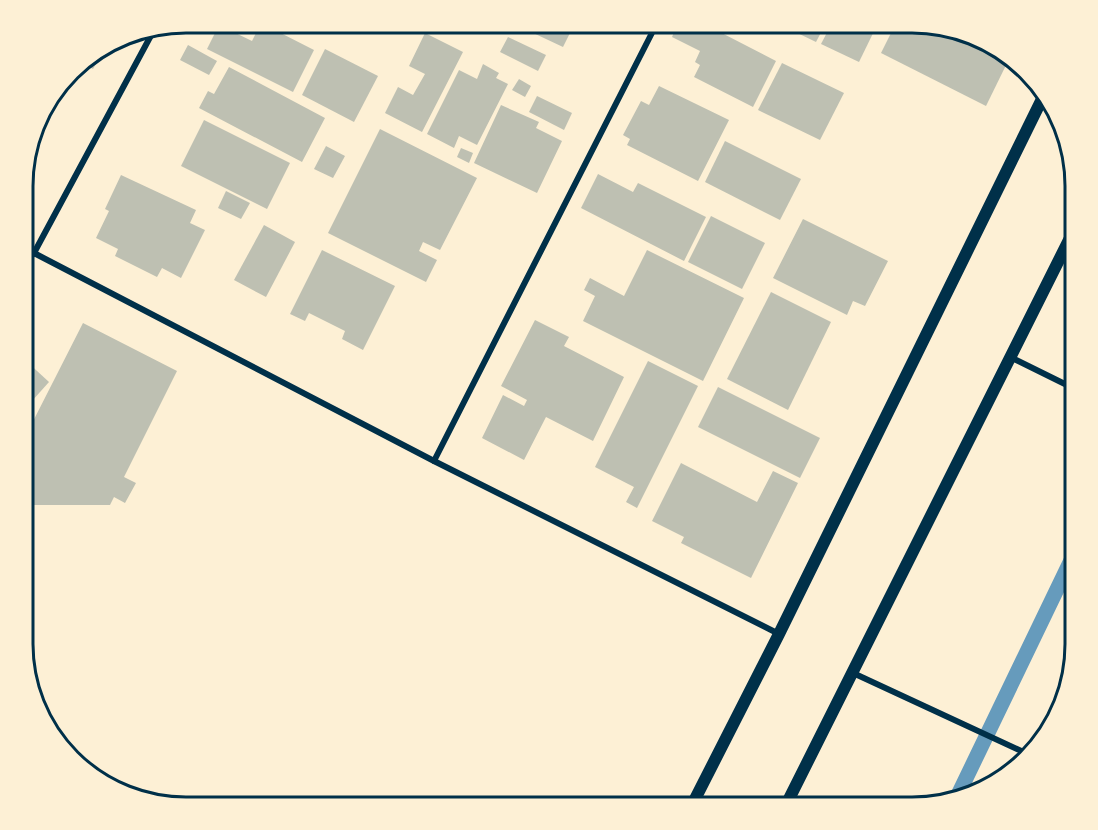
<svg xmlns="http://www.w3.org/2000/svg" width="1098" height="830" font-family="'Work Sans',sans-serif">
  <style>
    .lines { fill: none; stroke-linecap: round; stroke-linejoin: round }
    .stream { stroke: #669bbc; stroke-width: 15 }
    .building { fill: #bec0b2 }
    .minor { stroke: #003049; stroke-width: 6 }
    .secondary { stroke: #003049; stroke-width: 12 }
    .rim { fill: none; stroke: #003049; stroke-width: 3 }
  </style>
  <rect width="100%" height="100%" fill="#fdf0d5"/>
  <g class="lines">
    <polyline class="stream" points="957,797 1075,552"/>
  </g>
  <g class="building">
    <polygon points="261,23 314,50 293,92 207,49 219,25 252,41"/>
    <polygon points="512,23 575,23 563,47"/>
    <polygon points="678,23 714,23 712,28 776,61 753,107 694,77 700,65 695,62 700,51 672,37"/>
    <polygon points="783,23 826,23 816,42 781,25"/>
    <polygon points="832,23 878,23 859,62 821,44"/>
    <polygon points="896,23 923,23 974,35 1010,57 986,106 881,53"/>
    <polygon points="425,33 463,52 422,132 385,113 398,87 413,95 425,74 409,66"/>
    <polygon points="508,37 546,55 538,71 500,52"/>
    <polygon points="188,45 217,61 209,75 180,60"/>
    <polygon points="105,48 93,69 80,62 94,54"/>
    <polygon points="325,49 378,76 354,122 302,95"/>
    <polygon points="782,63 844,93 820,140 758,110"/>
    <polygon points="483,64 499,73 496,78 508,84 477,145 459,136 454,148 427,134 459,70 477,79"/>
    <polygon points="229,67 325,118 302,162 199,108 208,91 214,94"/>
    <polygon points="519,79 531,86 525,97 512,90"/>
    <polygon points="659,86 729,120 698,181 627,145 630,139 623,135 641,101 649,105"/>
    <polygon points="537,96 572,113 564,130 529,112"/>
    <polygon points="501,105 539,122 536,128 562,141 537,193 474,163"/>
    <polygon points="204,120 290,163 267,209 181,166"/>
    <polygon points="380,129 477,178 440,250 423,242 419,251 437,260 426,282 328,233"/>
    <polygon points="725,141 801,179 780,220 705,182"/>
    <polygon points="326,146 345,156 333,178 314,169"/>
    <polygon points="461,148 473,153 469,163 457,157"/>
    <polygon points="598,174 633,192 638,183 706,217 684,261 581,208"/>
    <polygon points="121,175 196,210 190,223 205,230 181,278 162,268 157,277 115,256 118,249 96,238 109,211 105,209"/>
    <polygon points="226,191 250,203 241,219 218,208"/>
    <polygon points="711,216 765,243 742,289 688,262"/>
    <polygon points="803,219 888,261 865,306 853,301 847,315 773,278"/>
    <polygon points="264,225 295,242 266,297 234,280"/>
    <polygon points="322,250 395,286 363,350 342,339 345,331 309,313 305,321 290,314"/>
    <polygon points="647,250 744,298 703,381 583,321 595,296 584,290 590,278 624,296"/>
    <polygon points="771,292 831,322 788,410 727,379"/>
    <polygon points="535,320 569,337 564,346 624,377 593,441 546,417 524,460 482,438 503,395 524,406 527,400 501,386"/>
    <polygon points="83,323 177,371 124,477 136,483 125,503 114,497 110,505 23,505 23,441"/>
    <polygon points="24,359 49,382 23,411"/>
    <polygon points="648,361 698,386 637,508 626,502 634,487 595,467"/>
    <polygon points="718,387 820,438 800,478 698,427"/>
    <polygon points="681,463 757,502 773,471 798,483 751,578 681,543 684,537 652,521"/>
  </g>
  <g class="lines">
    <g class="minor">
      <polyline points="24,244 34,253 434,461 779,634"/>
      <polyline points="24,264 34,253 155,28"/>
      <polyline points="1010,357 1075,389"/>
      <polyline points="434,461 657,23"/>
      <polyline points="853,673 1030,755"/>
    </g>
    <g class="secondary">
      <polyline points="691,807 779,634 1044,95"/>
      <polyline points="785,807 1075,228"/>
    </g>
  </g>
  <path d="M0 0H1098V830H0ZM186 33H912A153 153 0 0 1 1065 186V644A153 153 0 0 1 912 797H186A153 153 0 0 1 33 644V186A153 153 0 0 1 186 33Z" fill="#fdf0d5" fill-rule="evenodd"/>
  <path class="rim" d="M186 33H912A153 153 0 0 1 1065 186V644A153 153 0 0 1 912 797H186A153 153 0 0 1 33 644V186A153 153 0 0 1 186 33Z"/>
</svg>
